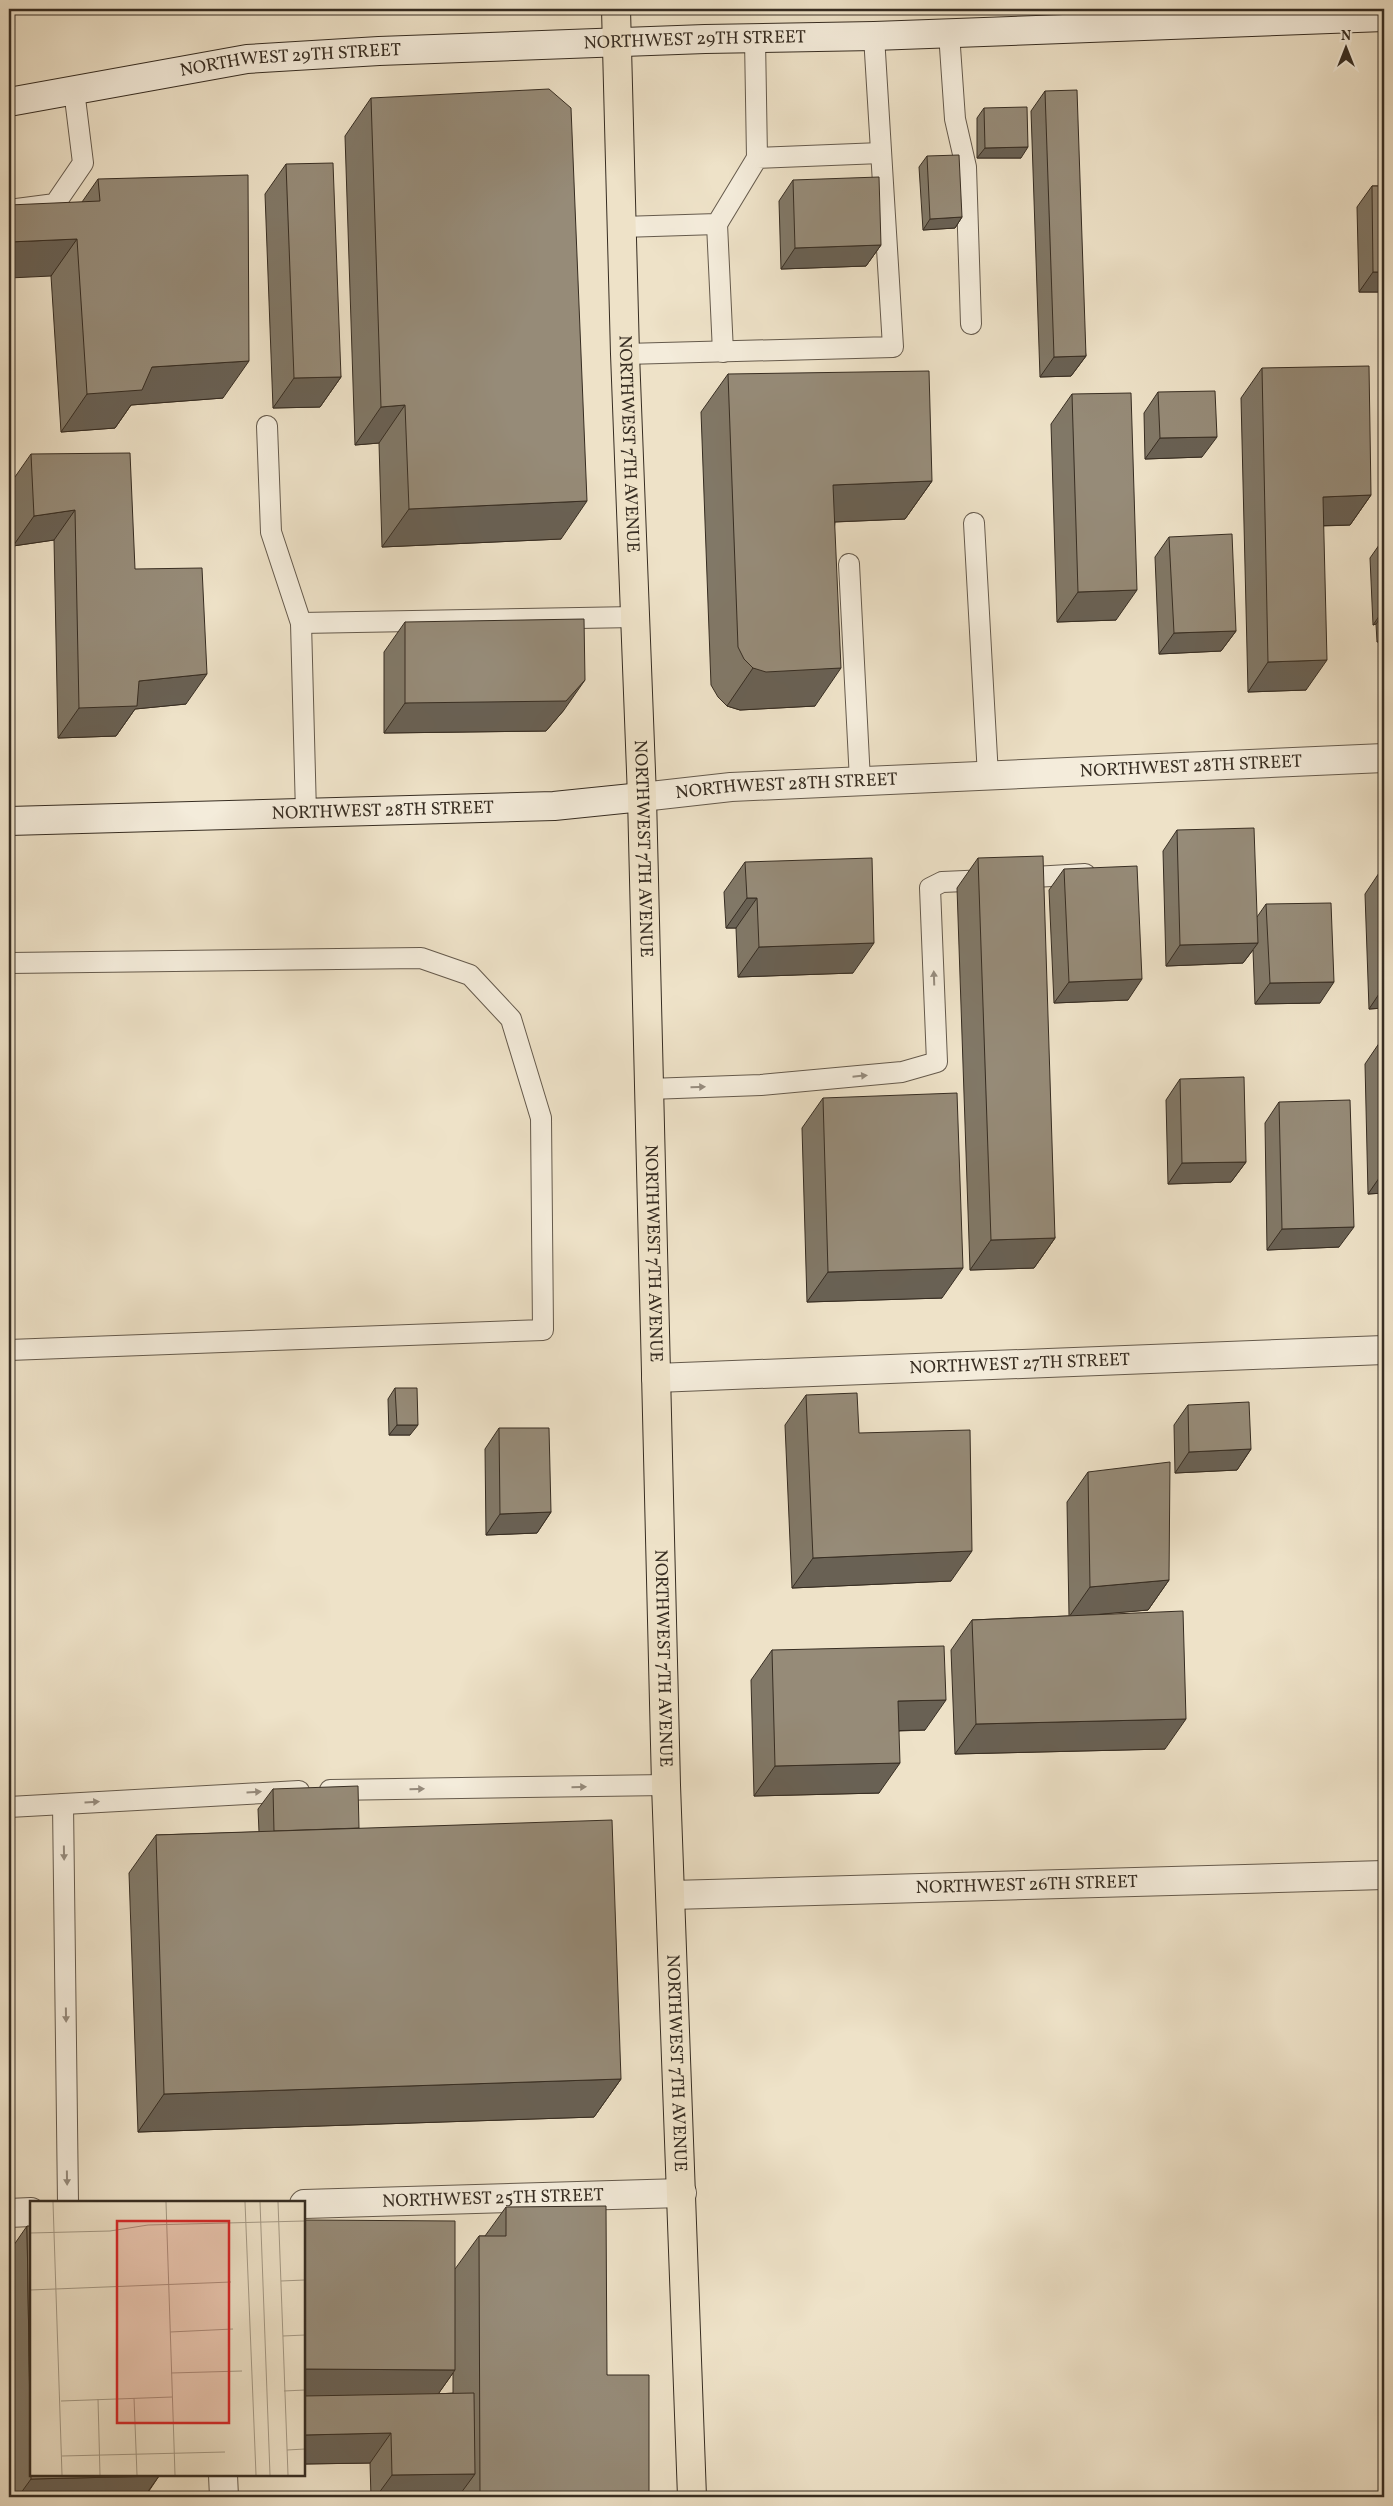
<svg xmlns="http://www.w3.org/2000/svg" width="1393" height="2506" font-family="Vollkorn,serif">
  <style>
    .lines { fill: none; stroke-linecap: round; stroke-linejoin: round }
    .lane-casing { stroke: #655a4c; stroke-width: 22 }
    .street-casing { stroke: #655a4c; stroke-width: 30 }
    .secondary-casing { stroke: #372d22; stroke-width: 30 }
    .primary-casing { stroke: #372d22; stroke-width: 30 }
    .lane { stroke: #f4ecdb; stroke-width: 20 }
    .street { stroke: #f4ecdb; stroke-width: 28 }
    .secondary { stroke: #f4ecdb; stroke-width: 28 }
    .primary { stroke: #eee2c8; stroke-width: 28 }
    .wall { fill: #817867; stroke: #372d22; fill-rule: evenodd }
    .shaded-wall { fill: #696154; stroke: #372d22 }
    .building { fill: #968b78; stroke: #372d22 }
    .oneway { fill: #968c7e }
    .labels { text-anchor: middle; dominant-baseline: central; stroke-width: 5; stroke-linejoin: round; paint-order: stroke }
    .street-label { font-size: 18px; fill: #372d22; stroke: #f4ecdb }
    .inset-road { fill: none; stroke: #a59a86; stroke-width: 1 }
    .view { fill: #d62828; fill-opacity: 0.15; stroke: #d62828; stroke-width: 2.5 }
    .inset-edge { fill: none; stroke: #372d22; stroke-width: 2.5 }
  </style>
  <rect width="100%" height="100%" fill="#eee2c8"/>
  <filter id="stains"><feTurbulence type="fractalNoise" baseFrequency=".004" numOctaves="4"/><feColorMatrix values="0 0 0 0 .2 0 0 0 0 .09 0 0 0 0 .02 0 0 0 .5 -.17"/></filter>
  <radialGradient id="worn" r=".72"><stop offset=".6" stop-color="#630" stop-opacity="0"/><stop offset="1" stop-color="#630" stop-opacity=".3"/></radialGradient>
  <g class="lines">
    <g class="lane-casing">
      <g id="lane">
        <polyline points="949,33 955,119 966,167 971,324"/>
        <polyline points="755,39 757,158"/>
        <polyline points="9,210 55,204 83,163 74,90"/>
        <polyline points="717,224 723,352"/>
        <polyline points="622,227 717,224 757,158 881,153"/>
        <polyline points="625,354 893,347 874,36"/>
        <polyline points="267,426 271,532 301,623 306,813"/>
        <polyline points="974,523 988,776"/>
        <polyline points="849,564 860,781"/>
        <polyline points="301,623 635,617"/>
        <polyline points="1017,878 1085,874"/>
        <polyline points="9,963 421,958 470,975 511,1019 541,1118 543,1330 9,1350"/>
        <polyline points="649,1089 761,1085 902,1072 937,1062 930,888 942,882 988,880"/>
        <polyline points="330,1790 666,1785"/>
        <polyline points="63,1804 68,2202"/>
        <polyline points="9,1807 299,1791"/>
      </g>
    </g>
    <g class="street-casing">
      <g id="street">
        <path id="s1" d="M642,797l89,-10 653,-29"/>
        <path id="s2" d="M656,1378l728,-28"/>
        <path id="s3" d="M671,1895l713,-20"/>
        <path id="s4" d="M304,2204l378,-11"/>
        <polyline points="9,2213 31,2212"/>
        <polyline points="223,2475 224,2497"/>
      </g>
    </g>
    <g class="secondary-casing">
      <g id="secondary">
        <path id="s5" d="M9,102l238,-43 132,-8 326,-12 169,-3 510,-19"/>
        <path id="s6" d="M9,821l545,-15 88,-9"/>
      </g>
    </g>
    <g class="primary-casing">
      <g id="primary">
        <path id="s7" d="M616,9l9,345 17,443 24,988 26,712"/>
      </g>
    </g>
    <use href="#lane" class="lane"/>
    <use href="#street" class="street"/>
    <use href="#secondary" class="secondary"/>
    <use href="#primary" class="primary"/>
  </g>
  <g class="wall">
    <polygon points="1045,91 1086,356 1071,376 1040,377 1031,111"/>
    <polygon points="371,98 561,539 382,547 379,443 355,445 345,136"/>
    <polygon points="984,108 1021,158 977,158 977,118"/>
    <polygon points="927,156 962,217 955,228 923,230 919,167"/>
    <polygon points="286,164 341,377 320,407 273,408 265,194"/>
    <polygon points="98,179 223,398 131,405 115,428 61,432 51,276 82,202"/>
    <polygon points="793,180 881,245 866,266 781,269 779,201"/>
    <polygon points="1372,186 1384,186 1384,292 1359,292 1357,207"/>
    <polygon points="1262,368 1371,495 1350,525 1323,526 1306,690 1248,692 1241,398"/>
    <polygon points="728,374 932,481 905,519 835,522 815,706 740,710 727,706 718,697 711,685 701,412"/>
    <polygon points="1158,392 1202,457 1145,459 1144,413"/>
    <polygon points="1072,394 1116,620 1057,622 1051,424"/>
    <polygon points="31,454 135,569 186,704 135,709 116,736 58,738 54,540 13,546 10,484"/>
    <polygon points="1169,537 1236,631 1221,651 1159,654 1155,557"/>
    <polygon points="1384,538 1384,641 1377,642 1376,624 1373,625 1370,558"/>
    <polygon points="405,622 564,710 546,731 384,733 384,652"/>
    <polygon points="1177,830 1257,917 1266,904 1320,1003 1255,1004 1253,950 1243,963 1166,966 1163,851"/>
    <polygon points="978,858 1055,1238 1034,1268 970,1270 957,888"/>
    <polygon points="745,862 853,973 738,977 736,928 726,928 724,892"/>
    <polygon points="1064,869 1128,1000 1054,1003 1049,890"/>
    <polygon points="1379,873 1384,1008 1369,1009 1365,894"/>
    <polygon points="1384,1036 1384,1193 1368,1194 1365,1064"/>
    <polygon points="1180,1079 1246,1162 1231,1182 1168,1184 1166,1100"/>
    <polygon points="823,1098 942,1298 807,1302 802,1128"/>
    <polygon points="1279,1102 1339,1247 1267,1250 1265,1123"/>
    <polygon points="395,1388 410,1435 389,1435 388,1399"/>
    <polygon points="806,1395 859,1433 951,1581 792,1588 785,1425"/>
    <polygon points="1188,1405 1251,1449 1237,1470 1175,1473 1174,1425"/>
    <polygon points="499,1428 551,1512 537,1533 486,1535 485,1449"/>
    <polygon points="1088,1472 1169,1580 1148,1610 1086,1615 1165,1749 955,1754 951,1650 972,1620 1069,1616 1067,1502"/>
    <polygon points="772,1650 925,1730 899,1731 879,1793 754,1796 751,1680"/>
    <polygon points="273,1789 359,1828 621,2079 594,2117 138,2132 129,1873 156,1835 259,1832 258,1809"/>
    <path d="M506,2207l101,168 42,122h-278l-1,-34 -66,1v-244l151,49 24,-33h6zM453,2373v20l-15,1z"/>
    <polygon points="27,2226 31,2475 159,2476 147,2494 167,2497 9,2497 9,2252"/>
  </g>
  <g class="shaded-wall">
    <polygon points="1028,147 1021,158 977,158 985,148"/>
    <polygon points="962,217 955,228 923,230 930,219"/>
    <polygon points="77,239 51,276 9,278 9,242"/>
    <polygon points="881,245 866,266 781,269 795,248"/>
    <polygon points="1373,272 1384,272 1384,292 1359,292"/>
    <polygon points="1086,356 1071,376 1040,377 1054,357"/>
    <polygon points="249,361 223,398 131,405 115,428 61,432 87,394 152,367"/>
    <polygon points="341,377 320,407 273,408 294,378"/>
    <polygon points="405,405 379,443 355,445 381,407"/>
    <polygon points="1217,437 1202,457 1145,459 1160,438"/>
    <polygon points="932,481 905,519 807,523 833,485"/>
    <polygon points="1371,495 1350,525 1302,526 1323,497"/>
    <polygon points="587,501 561,539 382,547 409,509"/>
    <polygon points="75,510 54,540 13,546 34,516"/>
    <polygon points="1137,590 1116,620 1057,622 1078,592"/>
    <polygon points="1384,609 1384,613 1376,624 1373,625"/>
    <polygon points="1236,631 1221,651 1159,654 1174,633"/>
    <polygon points="1384,631 1384,641 1377,642"/>
    <polygon points="1327,660 1306,690 1248,692 1268,662"/>
    <polygon points="753,668 841,668 815,706 740,710 727,706"/>
    <polygon points="207,674 186,704 135,709 116,736 58,738 79,708 139,681"/>
    <polygon points="585,680 564,710 546,731 384,733 405,703"/>
    <polygon points="747,898 757,898 736,928 726,928"/>
    <polygon points="874,943 853,973 738,977 759,947"/>
    <polygon points="1258,943 1243,963 1166,966 1180,945"/>
    <polygon points="1142,979 1128,1000 1054,1003 1069,982"/>
    <polygon points="1334,982 1320,1003 1255,1004 1270,983"/>
    <polygon points="1383,988 1384,988 1384,1008 1369,1009"/>
    <polygon points="1246,1162 1231,1182 1168,1184 1182,1163"/>
    <polygon points="1384,1171 1384,1193 1368,1194"/>
    <polygon points="1354,1227 1339,1247 1267,1250 1282,1229"/>
    <polygon points="1055,1238 1034,1268 970,1270 991,1240"/>
    <polygon points="963,1268 942,1298 807,1302 828,1272"/>
    <polygon points="397,1425 418,1425 410,1435 389,1435"/>
    <polygon points="1251,1449 1237,1470 1175,1473 1189,1452"/>
    <polygon points="551,1512 537,1533 486,1535 500,1514"/>
    <polygon points="972,1551 951,1581 792,1588 813,1558"/>
    <polygon points="1169,1580 1148,1610 1069,1617 1090,1587"/>
    <polygon points="946,1700 925,1730 877,1731 898,1701"/>
    <polygon points="1186,1719 1165,1749 955,1754 976,1724"/>
    <polygon points="900,1763 879,1793 754,1796 775,1766"/>
    <polygon points="621,2079 594,2117 138,2132 164,2094"/>
    <polygon points="304,2369 455,2370 434,2400 304,2399"/>
    <polygon points="391,2433 370,2463 304,2464 304,2435"/>
    <polygon points="475,2474 458,2497 376,2497 392,2475"/>
    <polygon points="159,2476 144,2497 122,2493 119,2497 18,2497 31,2479"/>
  </g>
  <g class="building">
    <polygon points="549,89 571,108 587,501 409,509 405,405 381,407 371,98"/>
    <polygon points="1077,90 1086,356 1054,357 1045,91"/>
    <polygon points="1027,107 1028,147 985,148 984,108"/>
    <polygon points="959,155 962,217 930,219 927,156"/>
    <polygon points="333,163 341,377 294,378 286,164"/>
    <polygon points="248,175 249,361 152,367 142,390 87,394 77,239 9,242 9,205 100,201 98,179"/>
    <polygon points="879,177 881,245 795,248 793,180"/>
    <polygon points="1372,186 1384,186 1384,272 1373,272"/>
    <polygon points="1369,366 1371,495 1323,497 1327,660 1268,662 1262,368"/>
    <polygon points="929,371 932,481 833,485 841,668 766,672 753,668 744,659 738,647 728,374"/>
    <polygon points="1215,391 1217,437 1160,438 1158,392"/>
    <polygon points="1131,393 1137,590 1078,592 1072,394"/>
    <polygon points="130,453 135,569 202,568 207,674 139,681 137,706 79,708 75,510 34,516 31,454"/>
    <polygon points="1232,534 1236,631 1174,633 1169,537"/>
    <polygon points="584,619 585,680 566,701 405,703 405,622"/>
    <polygon points="1254,828 1258,943 1180,945 1177,830"/>
    <polygon points="1043,856 1055,1238 991,1240 978,858"/>
    <polygon points="872,858 874,943 759,947 757,898 747,898 745,862"/>
    <polygon points="1137,866 1142,979 1069,982 1064,869"/>
    <polygon points="1379,873 1384,873 1384,988 1383,988"/>
    <polygon points="1331,903 1334,982 1270,983 1266,904"/>
    <polygon points="1244,1077 1246,1162 1182,1163 1180,1079"/>
    <polygon points="957,1093 963,1268 828,1272 823,1098"/>
    <polygon points="1350,1100 1354,1227 1282,1229 1279,1102"/>
    <polygon points="395,1388 417,1388 418,1425 397,1425"/>
    <polygon points="857,1393 859,1433 970,1430 972,1551 813,1558 806,1395"/>
    <polygon points="1249,1402 1251,1449 1189,1452 1188,1405"/>
    <polygon points="499,1428 549,1428 551,1512 500,1514"/>
    <polygon points="1170,1462 1169,1580 1090,1587 1088,1472"/>
    <polygon points="1183,1611 1186,1719 976,1724 972,1620"/>
    <polygon points="944,1646 946,1700 898,1701 900,1763 775,1766 772,1650"/>
    <polygon points="358,1786 359,1828 274,1831 273,1789"/>
    <polygon points="612,1820 621,2079 164,2094 156,1835"/>
    <polygon points="606,2206 607,2375 649,2375 649,2497 480,2497 479,2236 506,2236 506,2207"/>
    <polygon points="304,2220 455,2221 455,2370 304,2369"/>
    <polygon points="27,2226 31,2226 31,2475 159,2475 159,2476 31,2479"/>
    <polygon points="474,2393 475,2474 392,2475 391,2433 304,2435 304,2396"/>
    <polygon points="122,2493 167,2494 167,2497 122,2497"/>
  </g>
  <defs><path id="oneway-solid" d="M-6-.8H1V-3.2L6.5 0L1 3.2V.8H-6Z" transform="scale(1.25)"/></defs>
  <g class="oneway">
    <use href="#oneway-solid" transform="translate(934 978) rotate(-92)"/>
    <use href="#oneway-solid" transform="translate(860 1076) rotate(-6)"/>
    <use href="#oneway-solid" transform="translate(698 1087) rotate(-2)"/>
    <use href="#oneway-solid" transform="translate(579 1787) rotate(-1)"/>
    <use href="#oneway-solid" transform="translate(417 1789) rotate(-1)"/>
    <use href="#oneway-solid" transform="translate(254 1792) rotate(-4)"/>
    <use href="#oneway-solid" transform="translate(92 1802) rotate(-4)"/>
    <use href="#oneway-solid" transform="translate(64 1853) rotate(89)"/>
    <use href="#oneway-solid" transform="translate(66 2015) rotate(89)"/>
    <use href="#oneway-solid" transform="translate(67 2178) rotate(89)"/>
  </g>
  <g class="labels">
    <g class="street-label">
      <text stroke="none"><textPath href="#s5" startOffset="690">NORTHWEST 29TH STREET</textPath></text>
      <text stroke="none"><textPath href="#s5" startOffset="285">NORTHWEST 29TH STREET</textPath></text>
      <text stroke="none"><textPath href="#s7" startOffset="435">NORTHWEST 7TH AVENUE</textPath></text>
      <text stroke="none"><textPath href="#s1" startOffset="550">NORTHWEST 28TH STREET</textPath></text>
      <text stroke="none"><textPath href="#s1" startOffset="145">NORTHWEST 28TH STREET</textPath></text>
      <text stroke="none"><textPath href="#s6" startOffset="374">NORTHWEST 28TH STREET</textPath></text>
      <text stroke="none"><textPath href="#s7" startOffset="840">NORTHWEST 7TH AVENUE</textPath></text>
      <text stroke="none"><textPath href="#s7" startOffset="1245">NORTHWEST 7TH AVENUE</textPath></text>
      <text stroke="none"><textPath href="#s2" startOffset="364">NORTHWEST 27TH STREET</textPath></text>
      <text stroke="none"><textPath href="#s7" startOffset="1650">NORTHWEST 7TH AVENUE</textPath></text>
      <text stroke="none"><textPath href="#s3" startOffset="356">NORTHWEST 26TH STREET</textPath></text>
      <text stroke="none"><textPath href="#s7" startOffset="2055">NORTHWEST 7TH AVENUE</textPath></text>
      <text stroke="none"><textPath href="#s4" startOffset="189">NORTHWEST 25TH STREET</textPath></text>
    </g>
  </g>
  <g transform="translate(30 2201)">
    <rect width="275" height="275" fill="#eee2c8"/>
    <path class="inset-road" d="M23,1l9,273M136,1l9,273M215,1l11,273M230,1l10,273M248,1l10,273M0,32l80,-2 38,-6 157,-4M251,80l24,-1M0,89l201,-8M140,131l63,-3M253,135l22,-1M141,172l71,-2M254,190l21,-1M104,197l3,77M68,198l2,76M31,200l111,-4M257,249l18,-1M32,255l163,-4"/>
    <path class="view" d="M87,20h112v202h-112z"/>
    <rect width="275" height="275" class="inset-edge"/>
  </g>
  <rect width="1393" height="2506" fill="none" stroke="#eee2c8" stroke-width="30"/>
  <rect x="10" y="10" width="1373" height="2486" fill="none" stroke="#372d22" stroke-width="2.5"/>
  <rect x="15" y="15" width="1363" height="2476" fill="none" stroke="#372d22"/>
  <g transform="translate(1346 48)" stroke="#f4ecdb" stroke-width="4" paint-order="stroke">
  <path d="M0-4L9 19L0 12L-9 19Z" fill="#372d22"/>
  <text y="-8" font-size="14" font-weight="bold" text-anchor="middle" fill="#372d22">N</text>
  </g>
  <rect width="100%" height="100%" filter="url(#stains)"/>
  <rect width="100%" height="100%" fill="url(#worn)"/>
</svg>
